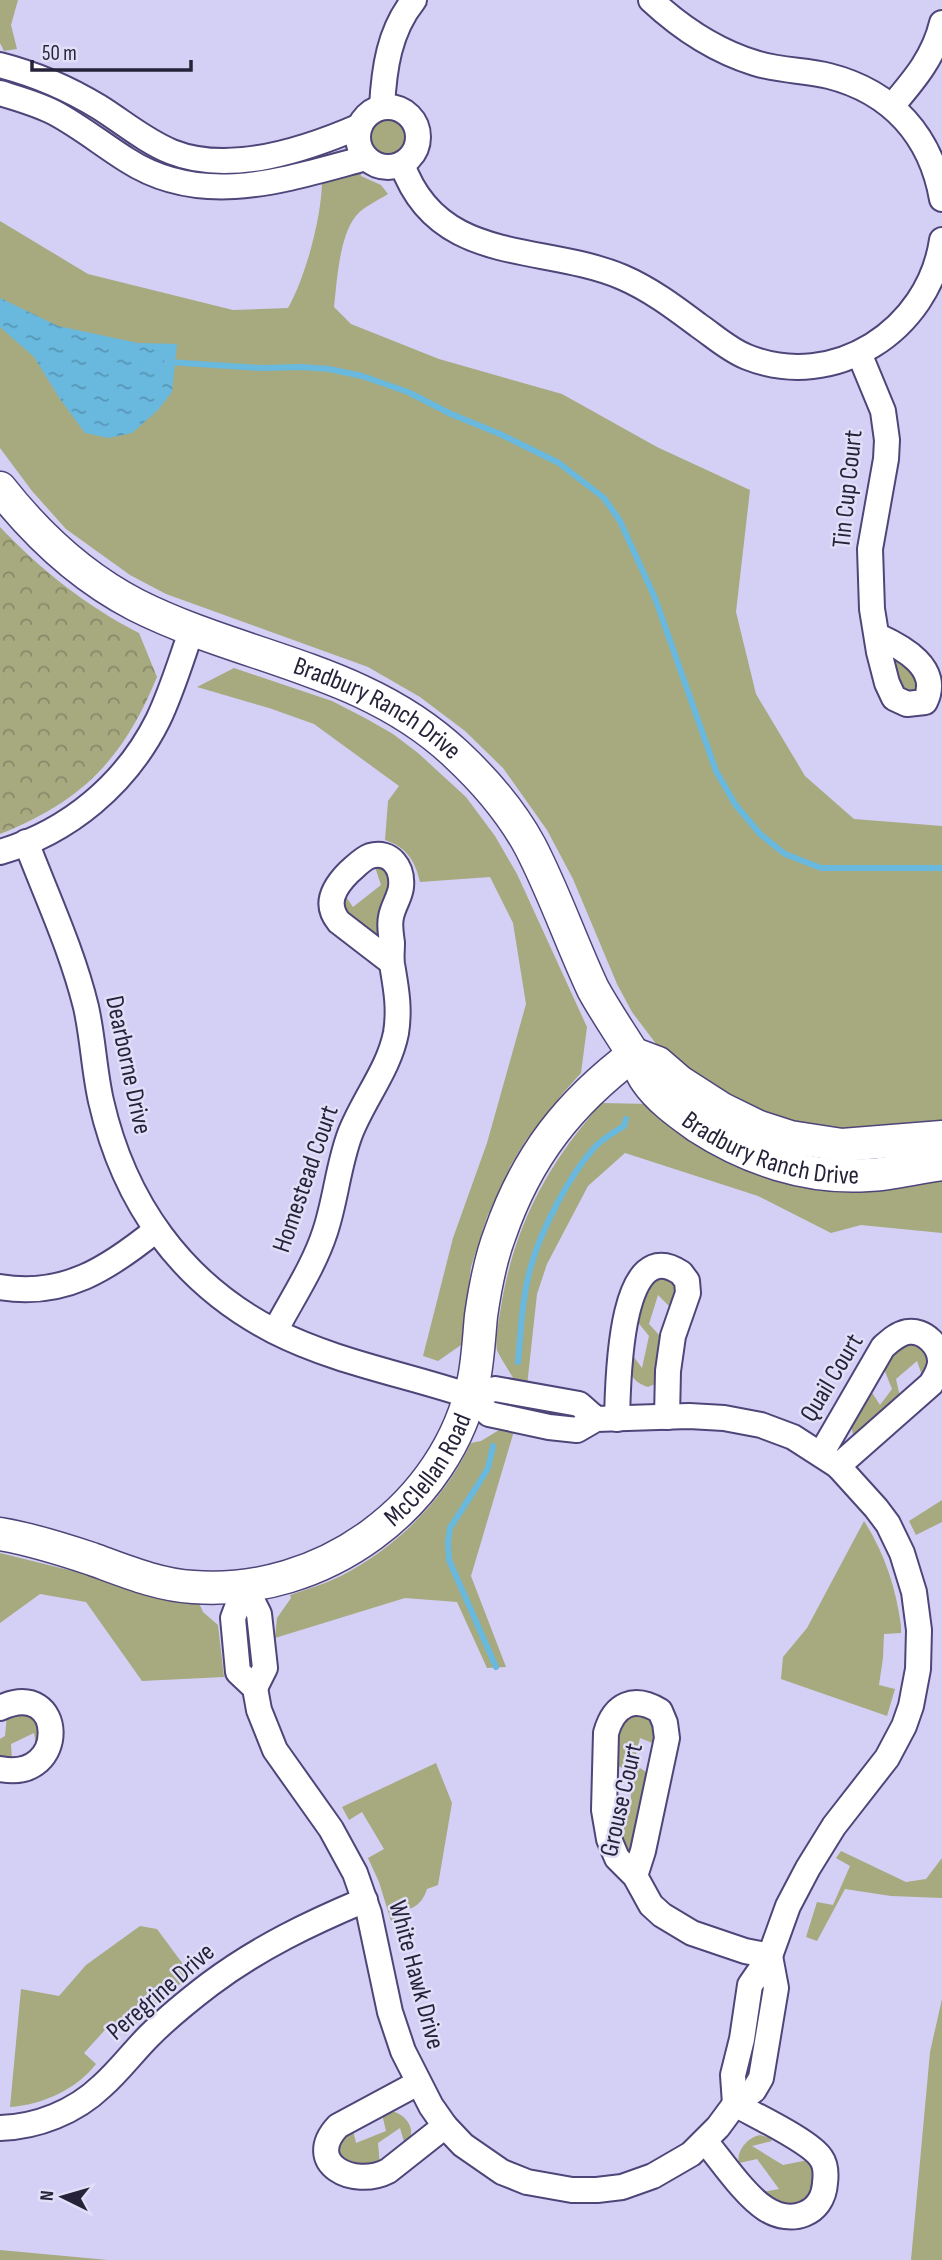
<svg xmlns="http://www.w3.org/2000/svg" width="942" height="2260" font-family="'Sofia Sans Condensed',sans-serif">
  <style>
    .grass { fill: #a7a97f }
    .park { fill: url(#park-crowns) }
    .water { fill: url(#water-ripples) }
    .lines { fill: none; stroke-linecap: round; stroke-linejoin: round }
    .stream { stroke: #69b8de; stroke-width: 6 }
    .minor-casing { stroke: #4e4579; stroke-width: 28 }
    .tertiary-casing { stroke: #4e4579; stroke-width: 35 }
    .minor { stroke: #fff; stroke-width: 24 }
    .tertiary { stroke: #fff; stroke-width: 32 }
    .labels { text-anchor: middle; dominant-baseline: central; stroke-width: 5; stroke-linejoin: round; paint-order: stroke }
    .street-label { font-size: 26px; fill: #262239; stroke: #e1dff8 }
  </style>
  <defs>
    <pattern id="park-crowns" width="20" height="18" patternUnits="userSpaceOnUse" patternTransform="scale(1.75)"><rect width="20" height="18" fill="#a7a97f"/><path d="M2 6a3 3 0 1 1 6 0M12 15a3 3 0 1 1 6 0" fill="none" stroke="#888969"/></pattern>
    <pattern id="water-ripples" width="26" height="14" patternUnits="userSpaceOnUse" patternTransform="scale(1.75)"><rect width="26" height="14" fill="#69b8de"/><path d="M2 4q2-2 4 0t4 0M15 11q2-2 4 0t4 0" fill="none" stroke="#5695b5"/></pattern>
  </defs>
  <rect width="100%" height="100%" fill="#d4d0f5"/>
  <g class="grass">
    <polygon points="0,0 18,0 11,25 17,49 4,51 0,43"/>
    <circle cx="387" cy="138" r="22"/>
    <path d="M360,172l1,4 20,9 7,9c-11,7 -28,14 -35,26 -14,22 -16,61 -19,87l17,17 88,35 123,35 95,53 93,43 -14,122 20,82 49,82 49,43 88,7v304l-70,6 -103,-15 -106,-68 -31,-41 -15,-28 -44,-105 -26,-49 -44,-62 -38,-37 -45,-34 -52,-30 -202,-73 -36,-19 -64,-46 -34,-38 -32,-43v-227l88,53 145,36 55,-2c18,-32 34,-92 34,-128z"/>
    <polygon points="890,655 928,675 914,694 900,688"/>
    <path d="M234,668l98,33 33,17 28,16 25,19 48,44 29,39 22,38 70,153 -6,46 -18,20 -37,47 -15,25 -24,52 -16,50 -10,78 -23,16 -15,-5 30,-118 34,-95 39,-139 -13,-81 -23,-46 -70,5c-5,-22 -14,-35 -35,-42l3,-39 11,-15 -85,-62 -45,-16 -72,-21z"/>
    <path d="M378,866l8,6 5,11 -12,56c-5,-5 -9,-10 -13,-13 -16,-12 -23,-10 -22,-32l9,13 28,-22 -6,-18z"/>
    <path d="M602,1103l48,1 22,19 270,54v56l-81,-8 -30,8 -73,-37 -133,-43 -37,33 -41,78 -10,30 -10,92 -11,-3c-4,-8 -17,-27 -19,-33 -2,-8 2,-33 4,-43 13,-81 47,-144 101,-204z"/>
    <path d="M667,1276l11,12 -8,19 -12,-12 -9,29 12,13 -6,47 -7,3c-20,-7 -17,-15 -17,-34l11,15 7,-32 -13,-16 15,-39z"/>
    <path d="M911,1343l9,2c9,13 8,19 3,33l-6,-17 -21,18 4,18 -43,39 -4,-1 -2,-10 20,-34 9,14 12,-16 -8,-20 9,-18z"/>
    <path d="M504,1427l10,4 -43,145 35,91 -19,1 -30,-66 -52,-4 -130,40 2,-20 14,-20 -1,-3c17,-6 35,-11 51,-19 56,-29 103,-76 130,-133l10,-2z"/>
    <polygon points="942,1500 942,1522 916,1535 909,1521"/>
    <path d="M864,1521c21,33 32,67 37,105v7l-17,1 -1,24 -4,27 16,4 -8,27 -106,-37 2,-22 24,-29z"/>
    <polygon points="0,1553 77,1572 152,1597 199,1603 203,1612 218,1625 224,1677 142,1681 86,1602 40,1594 0,1623"/>
    <polygon points="32,1714 41,1728 36,1745 34,1733 11,1744 12,1760 0,1758 0,1739 5,1736 7,1715"/>
    <polygon points="642,1714 655,1723 655,1744 640,1738 634,1764 649,1774 632,1851 629,1852 623,1848 615,1810 630,1813 632,1774 615,1764 618,1726 629,1715"/>
    <path d="M436,1763l16,40 -14,82 -11,4c-5,15 -12,19 -27,23l-3,9h-6l-12,-39 -11,-24 16,-9 -22,-37 -13,8 -7,-13z"/>
    <polygon points="841,1851 906,1882 926,1879 942,1858 942,1898 891,1896 845,1889 817,1941 806,1937 817,1902 833,1905 850,1866 836,1858"/>
    <path d="M140,1926l17,3 34,46 -40,33 -26,27 -12,-14 -29,32 12,11c-19,25 -54,41 -86,43l11,-118 38,7 27,-31z"/>
    <polygon points="942,1999 942,2260 911,2260 930,2052"/>
    <path d="M391,2111c16,3 28,21 14,34l-5,-17 -22,15 2,22 -6,3 -31,-6 -6,-12 1,-8 15,-12 3,13 30,-12 -4,-17z"/>
    <path d="M760,2135l10,3 2,3 -20,5 31,19 25,-5 8,11 -3,26c-21,11 -32,12 -50,-5l16,-3 -22,-30 -18,4c-3,-12 9,-26 21,-28z"/>
    <polygon points="0,2250 108,2260 0,2260"/>
  </g>
  <path class="park" d="M0,527c41,43 86,79 139,106l18,44c-34,82 -74,124 -157,157z"/>
  <polygon class="water" points="0,298 58,326 138,343 177,344 172,392 158,410 132,433 109,438 85,433 60,399 34,357 0,327"/>
  <g class="lines">
    <g class="stream">
      <polyline points="167,362 260,368 301,367 329,369 362,376 408,392 451,414 500,434 559,463 604,498 620,521 655,598 716,771 735,804 760,834 785,854 821,868 942,868"/>
      <path d="M518,1362c3,-32 4,-65 13,-96 10,-36 38,-90 63,-118 9,-10 19,-15 30,-22l2,-7"/>
      <polyline points="493,1446 488,1468 479,1483 450,1528 448,1543 449,1560 496,1667"/>
    </g>
    <g class="minor-casing">
      <g id="minor">
        <path d="M651,0c30,28 65,51 104,63 25,8 50,7 74,13 63,16 102,60 113,123"/>
        <path d="M0,65c35,9 68,23 99,42 24,15 46,34 73,45 58,23 133,-2 188,-26"/>
        <path d="M0,93c19,6 38,11 55,20 26,14 48,32 72,47 76,49 160,19 239,-2"/>
        <path d="M892,106c22,-26 42,-49 50,-83"/>
        <circle cx="388" cy="137" r="30"/>
        <path d="M382,107c2,-38 7,-76 32,-107"/>
        <path d="M402,164c36,102 139,79 220,113 28,12 52,30 76,48 16,11 31,25 49,32 87,35 182,-27 195,-117"/>
        <path d="M859,353l24,58 4,29 -1,19 -16,90 2,60 7,43 8,31 7,15 13,6 18,-2c17,-34 -23,-55 -47,-66"/>
        <path d="M26,842c21,55 46,108 60,165 7,31 8,63 15,94 23,101 80,182 173,230 61,31 130,43 196,65"/>
        <path d="M0,852c69,-20 126,-68 158,-132 14,-29 23,-60 34,-91"/>
        <path d="M0,1287c64,11 109,-19 156,-57"/>
        <path d="M275,1331c17,-32 39,-65 50,-99 11,-33 13,-66 25,-98 13,-34 39,-65 46,-101 4,-25 0,-45 -4,-69 -1,-7 0,-14 0,-21 -1,-9 -3,-17 -1,-26 2,-11 9,-20 10,-30 2,-19 -10,-37 -31,-31 -8,3 -15,11 -21,16 -15,15 -25,32 -10,50l52,40"/>
        <polyline points="596,1419 579,1404 495,1389 470,1396 489,1414 549,1427 577,1430 596,1419 689,1416 724,1418 761,1425 793,1437 838,1466 876,1508 888,1524 902,1553 914,1592 919,1630 918,1669 911,1706 904,1726 887,1758 834,1826 808,1868 788,1906 770,1956 750,1985 742,2039 733,2075 735,2104"/>
        <path d="M617,1419c1,-30 1,-189 64,-146l6,8 1,12 -15,43 -5,35 -1,46"/>
        <path d="M821,1454l62,-107c7,-6 14,-13 24,-15 17,-3 34,14 33,31 -1,9 -5,14 -9,21l-93,82"/>
        <polyline points="245,1586 233,1618 238,1672 255,1688 259,1710 275,1750 331,1829 355,1873 369,1913 390,2012 403,2051 431,2106 445,2126 463,2145 502,2172 527,2182 572,2190 597,2190 622,2187 653,2176 691,2154 718,2127 735,2104 754,2090 761,2078 776,1988 770,1956"/>
        <polyline points="245,1586 259,1614 265,1668 255,1688"/>
        <path d="M0,1708c66,-31 69,75 0,61"/>
        <path d="M635,1876l8,-25 24,-113 -2,-15 -5,-12c-26,-16 -46,-7 -54,22l-2,77 5,29 8,19 18,18 16,29 11,10 30,18 53,18 25,5"/>
        <path d="M418,2083l-80,43c-35,37 15,63 50,45l57,-45"/>
        <path d="M0,2128c37,-1 75,-16 102,-42 17,-15 31,-34 47,-50 19,-19 40,-36 61,-52 48,-36 100,-61 155,-84"/>
        <path d="M705,2141c16,19 40,55 61,68 25,16 57,6 59,-26 1,-8 1,-18 -4,-25 -11,-17 -67,-43 -86,-54"/>
      </g>
    </g>
    <g class="tertiary-casing">
      <g id="tertiary">
        <path id="s1" d="M0,488c37,47 82,89 136,117 107,54 229,63 320,149 29,27 55,57 74,92 24,46 41,96 63,143 12,22 26,42 39,63 6,9 8,20 14,28 13,19 33,33 51,46 51,33 110,53 171,49 25,-1 49,-8 74,-11"/>
        <polyline points="634,1054 658,1063 680,1082 722,1109 759,1127 790,1137 842,1145 942,1137"/>
        <path id="s2" d="M0,1534c31,5 62,15 92,25 33,12 66,26 101,28 129,10 255,-81 281,-208 4,-20 5,-42 7,-63 4,-28 9,-56 19,-82 27,-78 69,-131 134,-180"/>
      </g>
    </g>
    <use href="#minor" class="minor"/>
    <use href="#tertiary" class="tertiary"/>
  </g>
  <g class="labels">
    <g class="street-label">
      <text transform="translate(848 489) rotate(-84)">Tin Cup Court</text>
      <text stroke="none"><textPath href="#s1" startOffset="444">Bradbury Ranch Drive</textPath></text>
      <text transform="translate(128 1065) rotate(78)">Dearborne Drive</text>
      <text stroke="none"><textPath href="#s1" startOffset="1064">Bradbury Ranch Drive</textPath></text>
      <text transform="translate(306 1179) rotate(-71)">Homestead Court</text>
      <text transform="translate(832 1378) rotate(-59)">Quail Court</text>
      <text stroke="none"><textPath href="#s2" startOffset="478">McClellan Road</textPath></text>
      <text transform="translate(622 1800) rotate(-77)">Grouse Court</text>
      <text transform="translate(416 1975) rotate(75)">White Hawk Drive</text>
      <text transform="translate(161 1992) rotate(-41)">Peregrine Drive</text>
    </g>
  </g>
  <g transform="translate(63 2197) rotate(275)" stroke="#e1dff8" stroke-width="5" paint-order="stroke">
  <path d="M0-5L12 26L0 18L-12 26Z" fill="#262239"/>
  <text y="-10" font-size="19" font-weight="bold" text-anchor="middle" fill="#262239">N</text>
  </g>
  <path d="M32 60v10h159v-10" fill="none" stroke="#262239" stroke-width="3.5"/>
  <text x="42" y="60" font-size="21" fill="#262239" stroke="#e1dff8" stroke-width="5" paint-order="stroke">50 m</text>
</svg>
